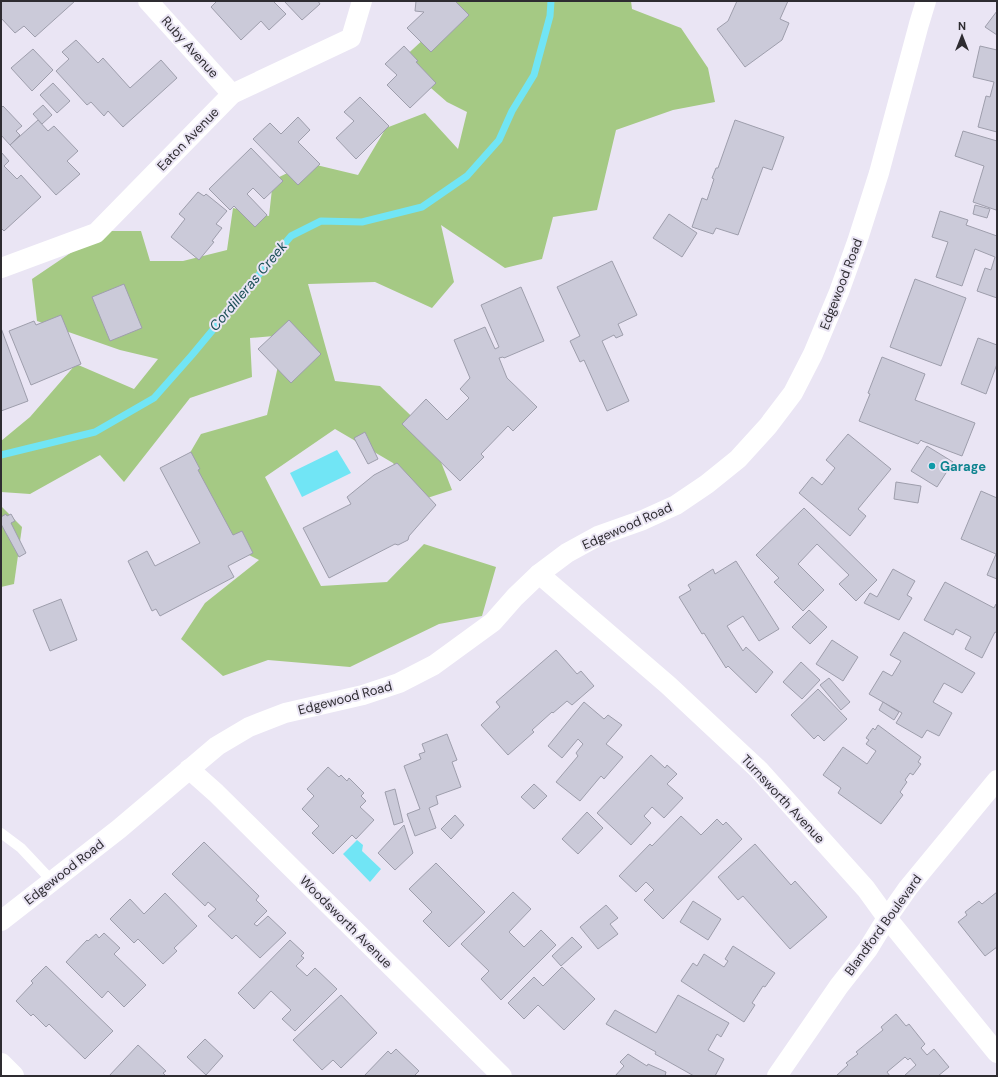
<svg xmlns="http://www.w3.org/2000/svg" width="998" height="1077" font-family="'DM Sans',sans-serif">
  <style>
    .green { fill: #a5c984 }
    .water { fill: #71e5f5 }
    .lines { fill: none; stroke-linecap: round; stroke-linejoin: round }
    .stream { stroke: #71e5f5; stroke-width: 7 }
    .building { fill: #cbcad9; stroke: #9e9eac }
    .lane { stroke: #fff; stroke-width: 10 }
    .street { stroke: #fff; stroke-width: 20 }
    .secondary { stroke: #fff; stroke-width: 22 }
    .culture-dot { fill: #0f9aa8; stroke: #eae5f4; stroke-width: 1.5 }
    .labels { text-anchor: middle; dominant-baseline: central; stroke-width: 4; stroke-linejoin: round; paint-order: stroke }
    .street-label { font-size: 13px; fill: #2e2c31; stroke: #eae5f4 }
    .culture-label { font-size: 13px; font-weight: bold; fill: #0d838f; stroke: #eae5f4; text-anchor: start }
    .water-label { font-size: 14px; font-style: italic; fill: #1c5057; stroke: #eae5f4 }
  </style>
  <rect width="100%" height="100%" fill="#eae5f4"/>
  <g class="green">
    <polygon points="437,1 631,1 632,9 681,28 708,68 715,102 673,110 616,130 597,210 553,217 542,259 505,268 441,225 454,282 432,308 375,282 308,284 335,381 380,386 430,434 452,490 421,500 393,463 335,429 265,477 321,586 387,582 424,544 496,567 482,616 439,624 350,667 268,660 223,676 181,639 205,603 259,560 197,529 174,480 201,434 267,415 285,335 250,338 252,377 190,398 124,482 100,455 30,494 1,492 1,441 30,417 76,364 134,389 158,359 120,350 37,321 32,279 103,231 141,231 150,261 183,261 227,250 233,208 269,216 273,180 308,163 358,175 386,128 425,113 458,149 467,112 447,102 400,61 438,26"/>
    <polygon points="1,506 22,527 14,584 1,587"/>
  </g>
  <g class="water">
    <polygon points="337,450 351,473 302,497 290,473"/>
    <polygon points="357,840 363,845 362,851 381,869 370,882 343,854"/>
  </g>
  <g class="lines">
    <polyline class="stream" points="1,455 95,432 154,398 192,355 291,236 321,221 362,222 422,207 467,176 499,140 512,111 534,75 550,16 551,1"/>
  </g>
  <g class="building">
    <polygon points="1,1 75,1 35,37 24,26 15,33 1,18"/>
    <polygon points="215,1 273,1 286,14 269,30 261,21 241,40 211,7 216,2"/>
    <polygon points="284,1 318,1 320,4 302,20"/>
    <polygon points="416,1 455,1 469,15 431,52 407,28 424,12 415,11"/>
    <polygon points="737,1 788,1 780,19 789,23 782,40 745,67 717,29 728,21"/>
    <polygon points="997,11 997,35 985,27"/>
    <polygon points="76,40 98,63 103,58 130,88 161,60 177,78 123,127 108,111 104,116 91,102 87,105 56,71 69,59 62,52"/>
    <polygon points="404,46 418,61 416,62 436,83 410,108 387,85 397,75 385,64"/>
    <polygon points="980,46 997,50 997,132 978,127 986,96 990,97 994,82 973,77"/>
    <polygon points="33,49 53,70 32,91 11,68"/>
    <polygon points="53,83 70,101 57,113 40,95"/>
    <polygon points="360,97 389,126 356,159 336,138 354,121 344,112"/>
    <polygon points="43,105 52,115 42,124 33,114"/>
    <polygon points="3,106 22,126 16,131 20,135 10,145 1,135 1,108"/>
    <polygon points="298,117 310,130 298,142 320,164 298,185 253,139 270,123 281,134"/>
    <polygon points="38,120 48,131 54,126 78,151 67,161 80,174 56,195 10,145"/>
    <polygon points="735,120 784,137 772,170 763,167 738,235 716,228 713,234 692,227 702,198 707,200 714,179 712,178 716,168 718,168"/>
    <polygon points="963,131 997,141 997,208 996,210 973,202 984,166 955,156"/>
    <polygon points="251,148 283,181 264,199 253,188 247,194 267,215 255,227 234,206 230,210 209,189"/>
    <polygon points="1,152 9,161 4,166 17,179 21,175 41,197 4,231 1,228"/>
    <polygon points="198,192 204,196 206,194 227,211 216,224 222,228 212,241 214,242 199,260 171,237 185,219 179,214"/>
    <polygon points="975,205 990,209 987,218 973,214"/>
    <polygon points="940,211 968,220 966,225 997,236 997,298 977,291 985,268 991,270 995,257 975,249 962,286 936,277 948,242 932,237"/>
    <polygon points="669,214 697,233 682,257 653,238"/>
    <polygon points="612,261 637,315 618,324 623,335 616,338 614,335 602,341 629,401 607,411 584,360 580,362 570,341 580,336 557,287"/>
    <polygon points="915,279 966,298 941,366 890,347"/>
    <polygon points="124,284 142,328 110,341 92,297"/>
    <polygon points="521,287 544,341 504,358 503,357 499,358 507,378 537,407 513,431 508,426 481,454 484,457 460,481 402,424 426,399 447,420 469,398 460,389 470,378 454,340 485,327 495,349 499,347 481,305"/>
    <polygon points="61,315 81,364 31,385 9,331 34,321 36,325"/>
    <polygon points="289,320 321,354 291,383 258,349"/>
    <polygon points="1,328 28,401 1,411"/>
    <polygon points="978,338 997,345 997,364 986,394 961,384"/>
    <polygon points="882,357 925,374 915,400 975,423 962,456 922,441 921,440 918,444 859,421 870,394 868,393"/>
    <polygon points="365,432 378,459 368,464 354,438"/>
    <polygon points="848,434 891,469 858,509 866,516 850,536 799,493 812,477 822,485 835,468 826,460"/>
    <polygon points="927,446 953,462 937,487 911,471"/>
    <polygon points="191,452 200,469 198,470 233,535 242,531 253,553 228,566 234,577 160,616 156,609 152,611 128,561 147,551 155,566 200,543 160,468"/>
    <polygon points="397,463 436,505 409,536 408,540 398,545 395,544 329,578 303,528 351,504 347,497 374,475"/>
    <polygon points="896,482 921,486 918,503 894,499"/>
    <polygon points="981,491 997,498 997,579 987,575 996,554 961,539"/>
    <polygon points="804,508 877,580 856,601 839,584 849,575 817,544 798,564 824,590 803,611 774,582 779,578 756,555"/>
    <polygon points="6,514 7,516 11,514 15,521 11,523 26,553 19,557 1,524 1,517"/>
    <polygon points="736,561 779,629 759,641 743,616 727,626 743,651 746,647 773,672 756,693 728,666 726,668 704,633 702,634 679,597 691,590 688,585 713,569 715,574"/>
    <polygon points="893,569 915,581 907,595 912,598 899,620 864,603 870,593 877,597"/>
    <polygon points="945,582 994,608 996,604 997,605 997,633 995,632 982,658 965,649 971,637 956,629 953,635 924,620"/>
    <polygon points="61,599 77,640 50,651 33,610"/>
    <polygon points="809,610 827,627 810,644 792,627"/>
    <polygon points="904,632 975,673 962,693 944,683 933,702 952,713 939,736 927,730 922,738 896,723 902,713 869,694 883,671 892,676 901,661 890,655"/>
    <polygon points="832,640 858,657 843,681 816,664"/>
    <polygon points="556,650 577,674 581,671 594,686 572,705 567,701 553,713 552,712 532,730 534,732 508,755 481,725 500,707 496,702"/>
    <polygon points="801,662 820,680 802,699 783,682"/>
    <polygon points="829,678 850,702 841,710 820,685"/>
    <polygon points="818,689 847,719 824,741 818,735 814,739 791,715"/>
    <polygon points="584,702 604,719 608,715 622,725 606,744 623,757 604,779 601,776 580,801 556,782 578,756 576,753 583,744 578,739 562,758 548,746"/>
    <polygon points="883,702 899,712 894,720 879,710"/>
    <polygon points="878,725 921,757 918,762 921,764 913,775 910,773 905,780 907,782 900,792 903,795 881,824 838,793 841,788 823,775 843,747 867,764 876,751 866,744 869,740 866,738 873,728 875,730"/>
    <polygon points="447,734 457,760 452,762 461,787 436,796 438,804 429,808 436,828 415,836 407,814 420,809 404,766 421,759 419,754 425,752 422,744"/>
    <polygon points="651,755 665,768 667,765 677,774 667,784 683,798 664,818 652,807 644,816 651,823 631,845 597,813"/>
    <polygon points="328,767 339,777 341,775 347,781 349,778 364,793 361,796 366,801 360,807 374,820 356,839 352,835 333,854 312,833 319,826 302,809 314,796 307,789"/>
    <polygon points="534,784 547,796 534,809 521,797"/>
    <polygon points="395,789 403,822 394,825 385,792"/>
    <polygon points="587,812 603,828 578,854 562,839"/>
    <polygon points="455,815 464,825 451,839 441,829"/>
    <polygon points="681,816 701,835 717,819 723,825 726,822 742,839 663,919 644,900 654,890 646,882 636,892 619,876 650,844 652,846"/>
    <polygon points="404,825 413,853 395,870 378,853"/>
    <polygon points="204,842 259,896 256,900 267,911 254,924 257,926 268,916 286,933 260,958 236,935 232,939 208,916 216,909 208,902 205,906 172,874"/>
    <polygon points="755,844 791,885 795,881 827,917 790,949 743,896 738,900 718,877"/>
    <polygon points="436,863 485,912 449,947 423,921 432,912 409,889"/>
    <polygon points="513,892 531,909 509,932 524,947 541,930 556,945 501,1000 481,979 489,971 461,944"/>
    <polygon points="997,892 997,947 985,956 958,922 967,915 965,912 979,901 982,904"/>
    <polygon points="165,893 197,926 174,948 177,951 163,964 138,939 134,943 110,919 130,899 144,914"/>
    <polygon points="693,901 721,919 708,940 680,922"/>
    <polygon points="606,905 618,918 610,924 618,934 598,949 580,927"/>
    <polygon points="104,933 120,948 114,954 146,985 124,1007 108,991 102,998 66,962 87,940 88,941 96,934 99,938"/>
    <polygon points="572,937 582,947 561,966 552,956"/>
    <polygon points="290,940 304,953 301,956 304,958 296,966 307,976 315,968 337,989 295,1031 282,1019 291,1010 271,991 254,1009 238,993"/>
    <polygon points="733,946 775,973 765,987 763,986 752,1003 755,1005 744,1022 681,981 693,963 697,966 704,954 724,967 728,961 725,959"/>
    <polygon points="46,966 113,1031 85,1059 49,1024 46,1027 33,1014 31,1016 16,1001 33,983 31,981"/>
    <polygon points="562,967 595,999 564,1030 538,1005 524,1019 508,1003 534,977 543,986"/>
    <polygon points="341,995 377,1033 341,1068 333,1060 322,1070 293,1040"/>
    <polygon points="678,995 729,1023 721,1037 717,1034 708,1050 724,1059 715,1076 694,1076 655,1054 656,1052 606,1024 615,1010 656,1033"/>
    <polygon points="896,1014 906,1026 909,1024 925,1044 921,1048 927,1055 934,1049 949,1067 938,1076 904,1076 916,1065 910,1058 908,1060 905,1057 887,1072 890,1076 836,1076 848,1065 846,1063 858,1054 856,1052 883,1030 881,1027"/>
    <polygon points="205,1039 223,1056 206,1075 187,1057"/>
    <polygon points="138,1045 166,1071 163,1073 166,1076 109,1076"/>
    <polygon points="396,1049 419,1071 414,1076 364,1076 388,1051 391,1054"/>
    <polygon points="628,1054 647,1066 648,1064 666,1072 665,1076 615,1076 624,1066 620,1062"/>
  </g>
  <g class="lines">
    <polyline class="lane" points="1,833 21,848 52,881"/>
    <g class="street">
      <polyline points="148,1 232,94"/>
      <polyline points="1,268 96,233 232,94 351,38 362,1"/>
      <polyline points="539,574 668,685 759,770 866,889 887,918 997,1053"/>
      <polyline points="189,769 216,793 502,1076"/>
      <polyline points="1,921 119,829 217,746 249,727 285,713 363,695 399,683 434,665 493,622 515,597 539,574 567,553 598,536 643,520 676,505 707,484 738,459 768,426 793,393 813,354 839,292 857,242 879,173 919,24 926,1"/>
      <polyline points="777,1076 839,986 868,949 887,918 908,888 997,780"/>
    </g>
    <polyline class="secondary" points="1,1064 13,1076"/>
  </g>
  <circle class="culture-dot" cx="932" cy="466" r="4"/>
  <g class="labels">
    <g class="street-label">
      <text transform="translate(190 47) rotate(48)">Ruby Avenue</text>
      <text transform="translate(188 139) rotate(-46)">Eaton Avenue</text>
      <text transform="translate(841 284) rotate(-69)">Edgewood Road</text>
      <text transform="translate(627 526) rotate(-24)">Edgewood Road</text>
      <text transform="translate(345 698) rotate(-15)">Edgewood Road</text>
      <text transform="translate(783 799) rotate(47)">Turnsworth Avenue</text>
      <text transform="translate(64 872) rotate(-38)">Edgewood Road</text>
      <text transform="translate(346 922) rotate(45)">Woodsworth Avenue</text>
      <text transform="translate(883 925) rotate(-54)">Blandford Boulevard</text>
    </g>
    <g class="culture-label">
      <text x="940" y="466">Garage</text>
    </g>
    <g class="water-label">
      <text transform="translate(248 286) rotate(-50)">Cordilleras Creek</text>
    </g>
  </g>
  <rect width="998" height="1077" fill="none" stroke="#2e2c31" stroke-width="4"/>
  <g transform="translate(962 36)" stroke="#eae5f4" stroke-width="3" paint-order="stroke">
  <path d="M0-3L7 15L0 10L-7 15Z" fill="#2e2c31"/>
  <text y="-6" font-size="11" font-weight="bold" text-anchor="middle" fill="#2e2c31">N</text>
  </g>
</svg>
